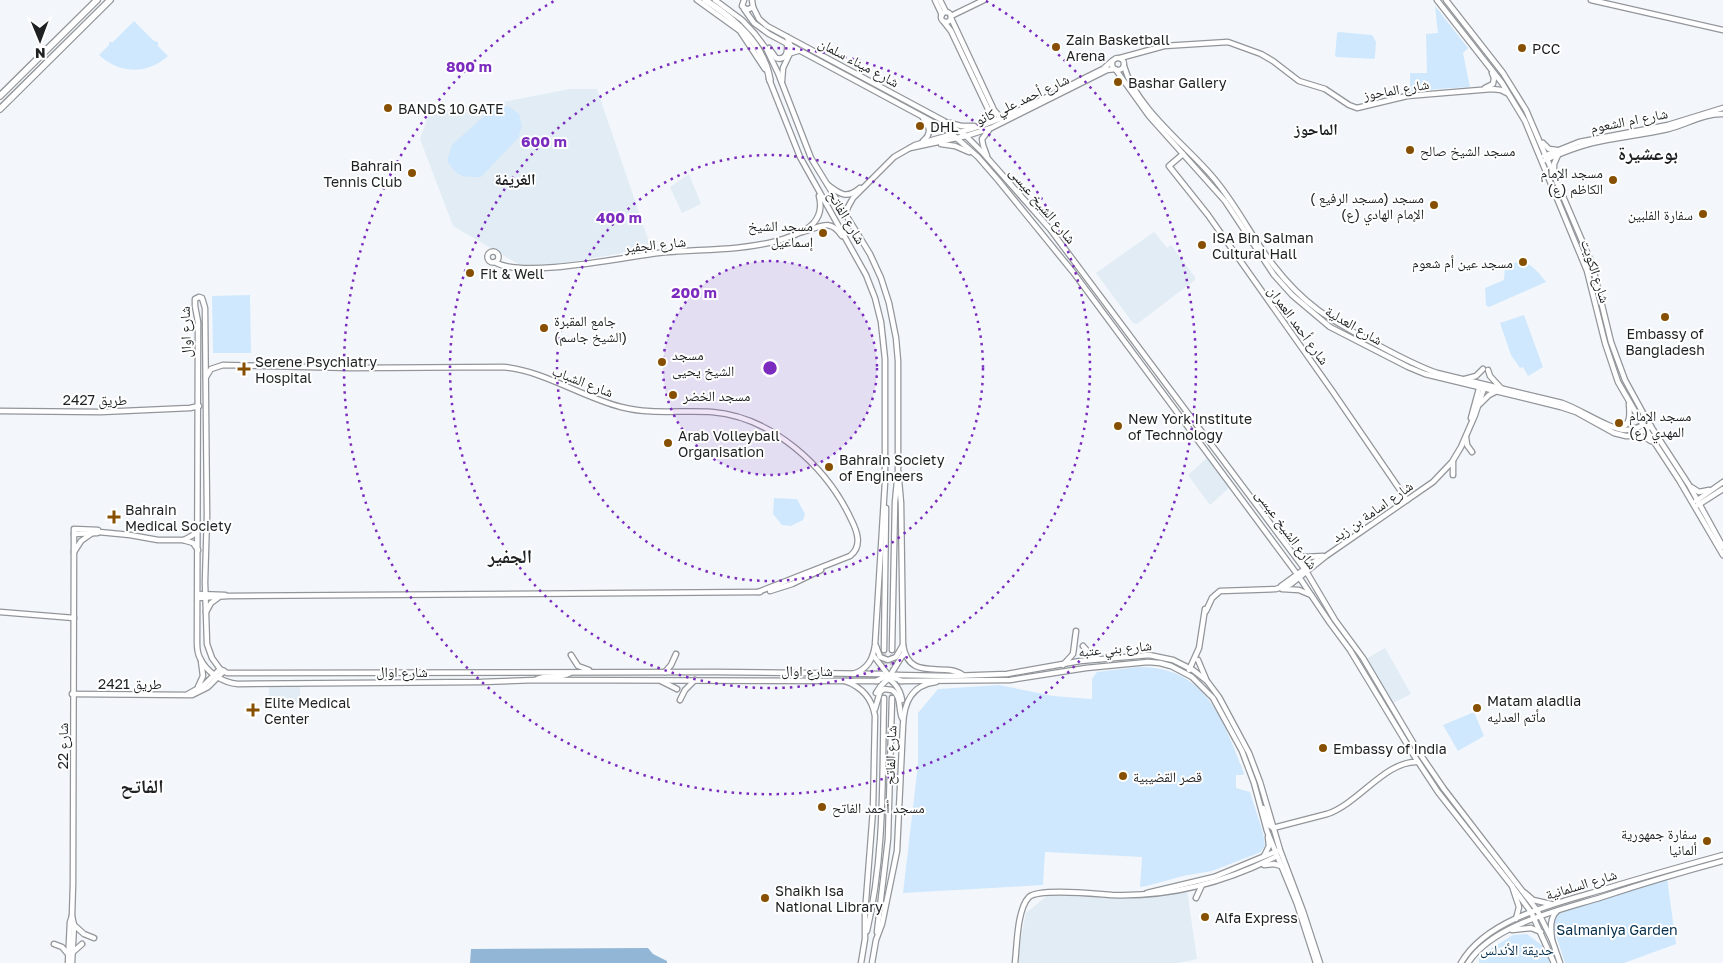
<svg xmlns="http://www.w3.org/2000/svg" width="1723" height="963" font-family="'Golos Text','Noto Naskh Arabic',sans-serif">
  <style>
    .built { fill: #e1ecf5 }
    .green { fill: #cfe8fd }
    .water { fill: #92b6d5 }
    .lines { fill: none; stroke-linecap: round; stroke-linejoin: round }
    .primary-tunnel { stroke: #c8cccf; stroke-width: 4.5; stroke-dasharray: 4.5 2; stroke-linecap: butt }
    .secondary-casing { stroke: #929599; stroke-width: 7 }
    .primary-casing { stroke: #929599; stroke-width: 7 }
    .highway-casing { stroke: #929599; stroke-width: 8 }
    .secondary { stroke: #fff; stroke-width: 4.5 }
    .primary { stroke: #fff; stroke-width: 4.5 }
    .highway { stroke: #fff; stroke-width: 5.5 }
    .ring { fill: none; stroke: #7b2cbf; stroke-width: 2.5; stroke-dasharray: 2.5 5 }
    .poi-dot { fill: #874f01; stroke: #fff; stroke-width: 2 }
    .labels { text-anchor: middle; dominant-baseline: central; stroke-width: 4; stroke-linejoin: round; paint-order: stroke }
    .poi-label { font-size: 14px; fill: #1e2021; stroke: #fff; text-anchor: start }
    .street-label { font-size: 14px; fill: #1e2021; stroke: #fff }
    .park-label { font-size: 14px; fill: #022e4c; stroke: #fff }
    .quarter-label { font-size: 16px; font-weight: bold; fill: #1e2021; stroke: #fff }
    .district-label { font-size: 19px; font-weight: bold; fill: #1e2021; stroke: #fff }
    .centre { fill: #7b2cbf; stroke: #fff; stroke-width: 2.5 }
    .ring-label { font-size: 15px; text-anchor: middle; font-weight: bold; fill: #7b2cbf; stroke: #fff; stroke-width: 4; stroke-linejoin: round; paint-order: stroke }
  </style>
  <rect width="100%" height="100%" fill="#f3f7fb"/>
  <g class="built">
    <polygon points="570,89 597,89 651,248 559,264 520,265 453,226 420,139 428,116 462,106 477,107"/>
    <polygon points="689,174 701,204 682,213 670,187"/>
    <polygon points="1154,232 1167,248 1171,245 1195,277 1195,280 1137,324 1133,323 1096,273"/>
    <polygon points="1207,458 1229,488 1210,505 1188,475"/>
    <polygon points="1385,648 1411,694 1393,703 1366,659"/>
    <polygon points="269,685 300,685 300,703 269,704"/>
    <polygon points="1187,890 1197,959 1177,963 1016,963 1026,913 1048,895 1128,899"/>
  </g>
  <g class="green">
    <polygon points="1435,6 1468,48 1463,53 1470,87 1437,89 1410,93 1410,73 1427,73 1426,34 1438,33"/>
    <path d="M134,21l20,20 4,1v4l10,10c-21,19 -48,18 -69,-1l10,-10v-3h4z"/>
    <polygon points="1339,32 1372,35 1376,42 1375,57 1374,59 1337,57 1335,56 1337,33"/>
    <path d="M495,106l14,1 10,7 3,12 -4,12 -37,39c-20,0 -23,0 -34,-16l5,-16z"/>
    <path d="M1519,261c13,2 19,11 27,21l-57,25 -3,-2 -1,-17 19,-8 1,-13z"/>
    <polygon points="250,295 251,353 213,353 212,296"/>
    <polygon points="1524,315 1543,367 1528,376 1523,367 1520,368 1511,355 1500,323"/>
    <polygon points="774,498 797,499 805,514 803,520 791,526 782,525 773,514"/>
    <path d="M1138,667c68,-1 85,53 106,106l-1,2h-7v13l14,4 13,41 2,12 -4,7 -49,19 -29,5 -36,10 -7,1 2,-30 -97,-5 -2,33 -140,8 15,-129v-51l20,-24 61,-4 54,11 39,3v-20l5,-7z"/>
    <polygon points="1474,712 1484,736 1458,751 1443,725"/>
    <polygon points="1667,878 1676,944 1624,963 1565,963 1554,929 1555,917 1562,911"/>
    <polygon points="1527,934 1544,947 1550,963 1479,963 1479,956 1513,935"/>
  </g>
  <polygon class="water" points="648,948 653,954 667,961 667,963 470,963 471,949"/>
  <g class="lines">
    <g class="primary-tunnel">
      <polyline points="884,671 884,650"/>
      <polyline points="892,672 892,650"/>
      <polyline points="892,698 892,680"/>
    </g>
    <g class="secondary-casing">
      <g id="secondary">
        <polyline points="744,0 742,6 747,10 753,7 752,0"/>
        <polyline points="935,0 942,15"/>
        <polyline points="940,0 946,12"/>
        <polyline points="1437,0 1502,83 1525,121 1587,271 1605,343 1618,382 1643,425 1679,480 1723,555"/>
        <polyline points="1446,0 1503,73 1526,110 1592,264 1611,342 1625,380 1648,422 1689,485 1723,547"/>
        <polyline points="1591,0 1723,30"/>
        <polyline points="753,7 759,19 767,26 944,121 966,136 983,153 1050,229 1306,571 1335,620 1363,658 1418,751 1444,789 1537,910 1552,940 1560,963"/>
        <polyline points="744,9 754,23 769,34 940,126 952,134 978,157 998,180 1073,272 1297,574 1330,623 1350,650 1413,754 1438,792 1512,886 1531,912 1554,963"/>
        <circle cx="946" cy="17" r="5"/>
        <polyline points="951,16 984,0"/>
        <polyline points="951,18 994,110 1001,118"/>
        <polyline points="944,22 951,31 988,109 989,116 986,124"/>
        <circle cx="1118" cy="64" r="6"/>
        <polyline points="1120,58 1164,46 1228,42 1261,54 1273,61 1299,81 1325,89 1349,105 1357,108 1407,96 1492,89 1501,90 1507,93"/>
        <path d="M1124,66c11,40 60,78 87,109 25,28 40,62 63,91 30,39 55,53 98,76 21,11 42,23 65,31l125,30c18,6 48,27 64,27 9,0 15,-4 22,-8"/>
        <polyline points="1116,70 1149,116 1225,201 1274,275 1292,295 1330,327 1408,367 1425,374 1561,407 1576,412 1614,433 1626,436 1634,436 1651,426"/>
        <polyline points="1485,88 1493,84 1494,78 1492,73"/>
        <polyline points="950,123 961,126 974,126"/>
        <path d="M960,132c50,-13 97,-41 143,-63l9,-8"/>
        <path d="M923,141c9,-7 7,-15 0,-23"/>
        <polyline points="1543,143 1549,149 1557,150"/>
        <polyline points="941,144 955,146 969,152"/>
        <polyline points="910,148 966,136 991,128 1107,70 1115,69"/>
        <polyline points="1183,154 1169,166 1208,215 1333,392 1407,500"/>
        <polyline points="987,156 983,145 982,139 989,130"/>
        <polyline points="1544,156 1579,142 1668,125 1723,108"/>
        <path d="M1545,160c16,-7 31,-13 47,-17 25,-6 51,-8 76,-14 17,-4 37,-16 55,-15"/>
        <polyline points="1554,171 1554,164 1558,155"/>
        <path d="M828,185c13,10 19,14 32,3"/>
        <polyline points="846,213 848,207 853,198 894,157 915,145 953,134"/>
        <circle cx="493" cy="257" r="5.5"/>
        <path d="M495,262c26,17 130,-5 163,-9 40,-4 80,-2 119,-12 8,-2 17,-6 25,-9"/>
        <polyline points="1488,370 1490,376 1501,388"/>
        <path d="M206,377l5,-8 12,-4 128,3 152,-1c42,4 78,30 118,40 31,8 60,3 91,5 60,5 114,54 139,107 6,12 12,27 -1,37l-92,36"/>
        <polyline points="1465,379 1476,376 1483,369"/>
        <polyline points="1480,404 1489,395 1495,392"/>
        <polyline points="0,411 101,412 190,408 199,406"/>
        <polyline points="1471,418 1480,385"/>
        <path d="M1619,428c12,-2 11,-14 10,-24"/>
        <polyline points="1635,436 1646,438 1651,441"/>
        <polyline points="1466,437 1467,445 1472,452"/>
        <polyline points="1453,475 1453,462"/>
        <polyline points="1691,487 1699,492 1709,490"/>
        <polyline points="1696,501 1723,482"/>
        <polyline points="1698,505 1723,489"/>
        <polyline points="74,534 97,533 99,532"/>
        <polyline points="184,540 193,535 197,529"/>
        <polyline points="74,552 81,541 91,534"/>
        <polyline points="1293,553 1304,557 1323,556"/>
        <polyline points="1281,586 1317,560"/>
        <polyline points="1282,589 1299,590 1311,595"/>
        <polyline points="770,591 792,584 821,570"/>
        <polyline points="198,594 225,595"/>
        <polyline points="198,598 228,596 760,592"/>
        <polyline points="1206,611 1212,598 1220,591 1276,589 1291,584 1326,556 1433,482 1452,462 1461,447 1475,415 1484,388"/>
        <polyline points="0,612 74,618"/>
        <polyline points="206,612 211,603 218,598"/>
        <polyline points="1083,646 1091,655 1099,659"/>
        <polyline points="571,655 578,666 589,670"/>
        <polyline points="1198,660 1206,679"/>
        <polyline points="1063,665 1073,654 1076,631"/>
        <polyline points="1189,670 1199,648 1205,609"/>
        <polyline points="665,672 671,665 676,654"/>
        <polyline points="895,675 951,676 1007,674 1080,661 1149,655 1173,660 1193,670 1207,681 1219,697 1249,753 1260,782 1280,850 1303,911 1320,963"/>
        <path d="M537,679c10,-5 23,0 33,-6"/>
        <polyline points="661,681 677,689"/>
        <path d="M878,681l-342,-1 -55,2 -243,2c-15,-1 -32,-12 -38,-26 -3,-5 -3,-11 -3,-16l1,-320 -3,-16v-7l4,-2 3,1 3,10 2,207 -2,67 2,62 5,14 8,11 7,4 488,-1 167,2"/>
        <polyline points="900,681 1010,680 1086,668 1148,662 1160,663 1171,666 1192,677 1213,698 1242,751 1254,783 1267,831 1297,904 1316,963"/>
        <polyline points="198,687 203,676 201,661"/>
        <polyline points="72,694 192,695 208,687 224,671"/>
        <polyline points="188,694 204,685 220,669"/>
        <polyline points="680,700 685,690 695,680"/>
        <path d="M1263,808l6,17 4,3 54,-14c31,-10 59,-54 91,-52"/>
        <polyline points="1264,856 1269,846 1268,837"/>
        <polyline points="1264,865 1274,864 1281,866"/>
        <polyline points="1147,893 1214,877 1277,851"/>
        <polyline points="1196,898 1202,885"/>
        <polyline points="74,925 84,934 94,938"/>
        <polyline points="54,944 62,947 68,954"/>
        <polyline points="72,953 82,944"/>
        <polyline points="68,963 70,922 72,916 73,884 74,529 98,530 99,532 130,535 158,540 183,540 193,543 198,550"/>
        <polyline points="72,963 74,925 72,916"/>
        <path d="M1015,963c2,-17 2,-54 14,-66 11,-9 66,-3 83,-2 57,2 114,-13 165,-39"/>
      </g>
    </g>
    <g class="primary-casing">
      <g id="primary">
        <polyline points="697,0 740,31 765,69"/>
        <polyline points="715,0 742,20 755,34 767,50 778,73 811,158 870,254 881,278 889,303 896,338 898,361 898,471 895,502 892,650"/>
        <path d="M769,48l7,10c10,3 12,-6 11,-15"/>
        <polyline points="791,53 801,50"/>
        <path d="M769,79l31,78 66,118 9,23 6,24 4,37v123l-10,163c-2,14 -7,24 -22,29"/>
        <polyline points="782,81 783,68 792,49 787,37"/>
        <path d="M805,230c13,-8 18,-19 14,-34"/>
        <path d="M802,232c18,-4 27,-15 40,4"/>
        <path d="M899,480l2,23 2,142c6,38 40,16 60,30"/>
        <polyline points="876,646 880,657 888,660 896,657 903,645"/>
        <polyline points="884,650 886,508"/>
        <polyline points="873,655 889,676 902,681"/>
        <path d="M880,674c12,5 20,13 22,26"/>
        <path d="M845,681c17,6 27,17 30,35l-2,94 -8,103v26l-4,24"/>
        <polyline points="876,681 891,674 904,653"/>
        <path d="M876,693c5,-9 11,-15 21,-18"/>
        <path d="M875,709l5,-17 4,-3 8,1c10,7 6,18 10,28"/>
        <polyline points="1512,886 1519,907 1516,919"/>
        <polyline points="1525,893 1533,900 1551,904"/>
        <polyline points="1512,930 1531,928 1541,932"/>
        <path d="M867,931c18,-76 15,-156 17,-233"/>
        <polyline points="877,932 888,839 892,698"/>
        <path d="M1552,940c-1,-10 -3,-21 5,-29"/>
        <path d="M872,963l4,-23 6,-16 15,-73 6,-126c1,-22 8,-40 33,-43"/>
        <path d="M1461,963c26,-45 97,-60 144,-74 39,-12 78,-23 118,-34"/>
        <path d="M1468,963c25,-39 93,-53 134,-66 40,-13 80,-25 121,-36"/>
      </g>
    </g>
    <g class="highway-casing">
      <g id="highway">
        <path d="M705,0c30,19 59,44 65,80"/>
        <polyline points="0,96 97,0"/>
        <polyline points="0,109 110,0"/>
      </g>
    </g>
    <use href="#secondary" class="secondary"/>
    <use href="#primary" class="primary"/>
    <use href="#highway" class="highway"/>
  </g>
  <circle cx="770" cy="368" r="107" fill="#7b2cbf" fill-opacity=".12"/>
  <g class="ring">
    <circle cx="770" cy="368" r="107"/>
    <circle cx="770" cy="368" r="213"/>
    <circle cx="770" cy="368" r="320"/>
    <path d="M986 1A426 426 0 1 1 554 1"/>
  </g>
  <g class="poi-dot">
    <circle cx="1056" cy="47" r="5"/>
    <circle cx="1522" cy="48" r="5"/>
    <circle cx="1118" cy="82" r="5"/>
    <circle cx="388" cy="108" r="5"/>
    <circle cx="920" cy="126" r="5"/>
    <circle cx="1410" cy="150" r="5"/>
    <circle cx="412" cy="173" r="5"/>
    <circle cx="1613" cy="180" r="5"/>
    <circle cx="1434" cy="205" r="5"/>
    <circle cx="1703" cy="214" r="5"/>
    <circle cx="823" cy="233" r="5"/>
    <circle cx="1202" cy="245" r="5"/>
    <circle cx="1523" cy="262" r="5"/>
    <circle cx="470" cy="273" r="5"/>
    <circle cx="1665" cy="317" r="5"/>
    <circle cx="544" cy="328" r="5"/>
    <circle cx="662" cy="362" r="5"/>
    <path d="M241.5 361.5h5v5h5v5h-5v5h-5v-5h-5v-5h5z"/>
    <circle cx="673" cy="395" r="5"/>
    <circle cx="1619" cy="423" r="5"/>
    <circle cx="1118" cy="426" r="5"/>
    <circle cx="668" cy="443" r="5"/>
    <circle cx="829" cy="467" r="5"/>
    <path d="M111.5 509.5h5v5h5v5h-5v5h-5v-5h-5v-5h5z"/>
    <circle cx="1477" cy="708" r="5"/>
    <path d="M250.5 702.5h5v5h5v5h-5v5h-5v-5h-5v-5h5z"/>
    <circle cx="1323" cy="748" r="5"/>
    <circle cx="1123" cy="776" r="5"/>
    <circle cx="822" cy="807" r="5"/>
    <circle cx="1707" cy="841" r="5"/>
    <circle cx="765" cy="898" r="5"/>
    <circle cx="1205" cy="917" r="5"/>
  </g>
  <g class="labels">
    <g class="poi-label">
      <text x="1066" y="39">Zain Basketball<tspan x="1066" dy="16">Arena</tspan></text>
      <text x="1532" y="48">PCC</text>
      <text x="1128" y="82">Bashar Gallery</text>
      <text x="398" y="108">BANDS 10 GATE</text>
      <text x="930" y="126">DHL</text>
      <text x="1420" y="150">مسجد الشيخ صالح</text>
      <text x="402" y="165" text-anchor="end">Bahrain<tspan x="402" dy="16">Tennis Club</tspan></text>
      <text x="1603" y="172" text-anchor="end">مسجد الإمام<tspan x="1603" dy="16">الكاظم (ع)</tspan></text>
      <text x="1424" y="197" text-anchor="end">( مسجد الرفيع) مسجد<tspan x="1424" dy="16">الإمام الهادي (ع)</tspan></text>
      <text x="1693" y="214" text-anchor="end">سفارة الفلبين</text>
      <text x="813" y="225" text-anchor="end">مسجد الشيخ<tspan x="813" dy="16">إسماعيل</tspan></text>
      <text x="1212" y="237">ISA Bin Salman<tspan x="1212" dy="16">Cultural Hall</tspan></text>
      <text x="1513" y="262" text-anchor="end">مسجد عين أم شعوم</text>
      <text x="480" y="273">Fit &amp; Well</text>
      <text x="554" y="320">جامع المقبرة<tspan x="554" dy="16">(الشيخ جاسم)</tspan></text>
      <text x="1665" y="333" text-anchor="middle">Embassy of<tspan x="1665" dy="16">Bangladesh</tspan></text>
      <text x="672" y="354">مسجد<tspan x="672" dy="16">الشيخ يحيى</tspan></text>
      <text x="255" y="361">Serene Psychiatry<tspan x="255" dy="16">Hospital</tspan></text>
      <text x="683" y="395">مسجد الخضر</text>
      <text x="1629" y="415">مسجد الإمام<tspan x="1629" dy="16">المهدي (ع)</tspan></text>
      <text x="1128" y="418">New York Institute<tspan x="1128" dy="16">of Technology</tspan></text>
      <text x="678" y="435">Arab Volleyball<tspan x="678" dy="16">Organisation</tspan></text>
      <text x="839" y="459">Bahrain Society<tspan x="839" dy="16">of Engineers</tspan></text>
      <text x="125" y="509">Bahrain<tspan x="125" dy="16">Medical Society</tspan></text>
      <text x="1487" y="700">Matam aladlia<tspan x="1487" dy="16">مأتم العدليه</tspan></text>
      <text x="264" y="702">Elite Medical<tspan x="264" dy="16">Center</tspan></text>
      <text x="1333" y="748">Embassy of India</text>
      <text x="1133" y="776">قصر القضيبية</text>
      <text x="832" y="807">مسجد أحمد الفاتح</text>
      <text x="1697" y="833" text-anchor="end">سفارة جمهورية<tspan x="1697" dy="16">ألمانيا</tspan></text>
      <text x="775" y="890">Shaikh Isa<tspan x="775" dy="16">National Library</tspan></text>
      <text x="1215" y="917">Alfa Express</text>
    </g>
    <g class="street-label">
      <text transform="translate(859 62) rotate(28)">شارع ميناء سلمان</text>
      <text transform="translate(1396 89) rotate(-10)">شارع الماحوز</text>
      <text transform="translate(1022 99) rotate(-25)">شارع أحمد علي كانو</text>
      <text transform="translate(1629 120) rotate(-11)">شارع ام الشعوم</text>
      <text transform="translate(1043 205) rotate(50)">شارع الشيخ عيسى</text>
      <text transform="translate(847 217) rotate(59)">شارع الفاتح</text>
      <text transform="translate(655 244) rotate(-6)">شارع الجفير</text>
      <text transform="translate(1596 271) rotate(72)">شارع الكويت</text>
      <text transform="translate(1299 325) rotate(54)">شارع أحمد العمران</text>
      <text transform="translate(1354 325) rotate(30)">شارع العدلية</text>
      <text transform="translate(185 332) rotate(-92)">شارع اوال</text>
      <text transform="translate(583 381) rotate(21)">شارع الشباب</text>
      <text x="95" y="399">طريق 2427</text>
      <text transform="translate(1372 511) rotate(-35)">شارع اسامة بن زيد</text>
      <text transform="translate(1287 529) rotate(54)">شارع الشيخ عيسى</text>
      <text transform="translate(1115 648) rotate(-5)">شارع بني عتبه</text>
      <text x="807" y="670">شارع اوال</text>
      <text x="402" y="671">شارع اوال</text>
      <text x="130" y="683">طريق 2421</text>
      <text transform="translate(62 746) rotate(-90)">شارع 22</text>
      <text transform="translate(890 755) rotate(-88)">شارع الفاتح</text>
      <text transform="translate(1581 884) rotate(-17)">شارع السلمانية</text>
    </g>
    <g class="park-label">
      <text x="1617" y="929">Salmaniya Garden</text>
      <text x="1517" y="949">حديقة الأندلس</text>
    </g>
    <g class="quarter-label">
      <text x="1316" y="129">الماحوز</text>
      <text x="515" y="179">الغريفة</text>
    </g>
    <g class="district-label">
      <text x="1648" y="152">بوعشيرة</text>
      <text x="510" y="555">الجفير</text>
      <text x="142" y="785">الفاتح</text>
    </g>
  </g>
  <circle cx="770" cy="368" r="8" class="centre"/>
  <g class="ring-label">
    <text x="469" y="72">800 m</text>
    <text x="544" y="147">600 m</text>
    <text x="619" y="223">400 m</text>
    <text x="694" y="298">200 m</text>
  </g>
  <g transform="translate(40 40) rotate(179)" stroke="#ffffff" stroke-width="4" paint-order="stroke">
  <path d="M0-4L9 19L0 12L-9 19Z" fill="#1e2021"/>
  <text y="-8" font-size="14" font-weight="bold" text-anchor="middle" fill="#1e2021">N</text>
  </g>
</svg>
